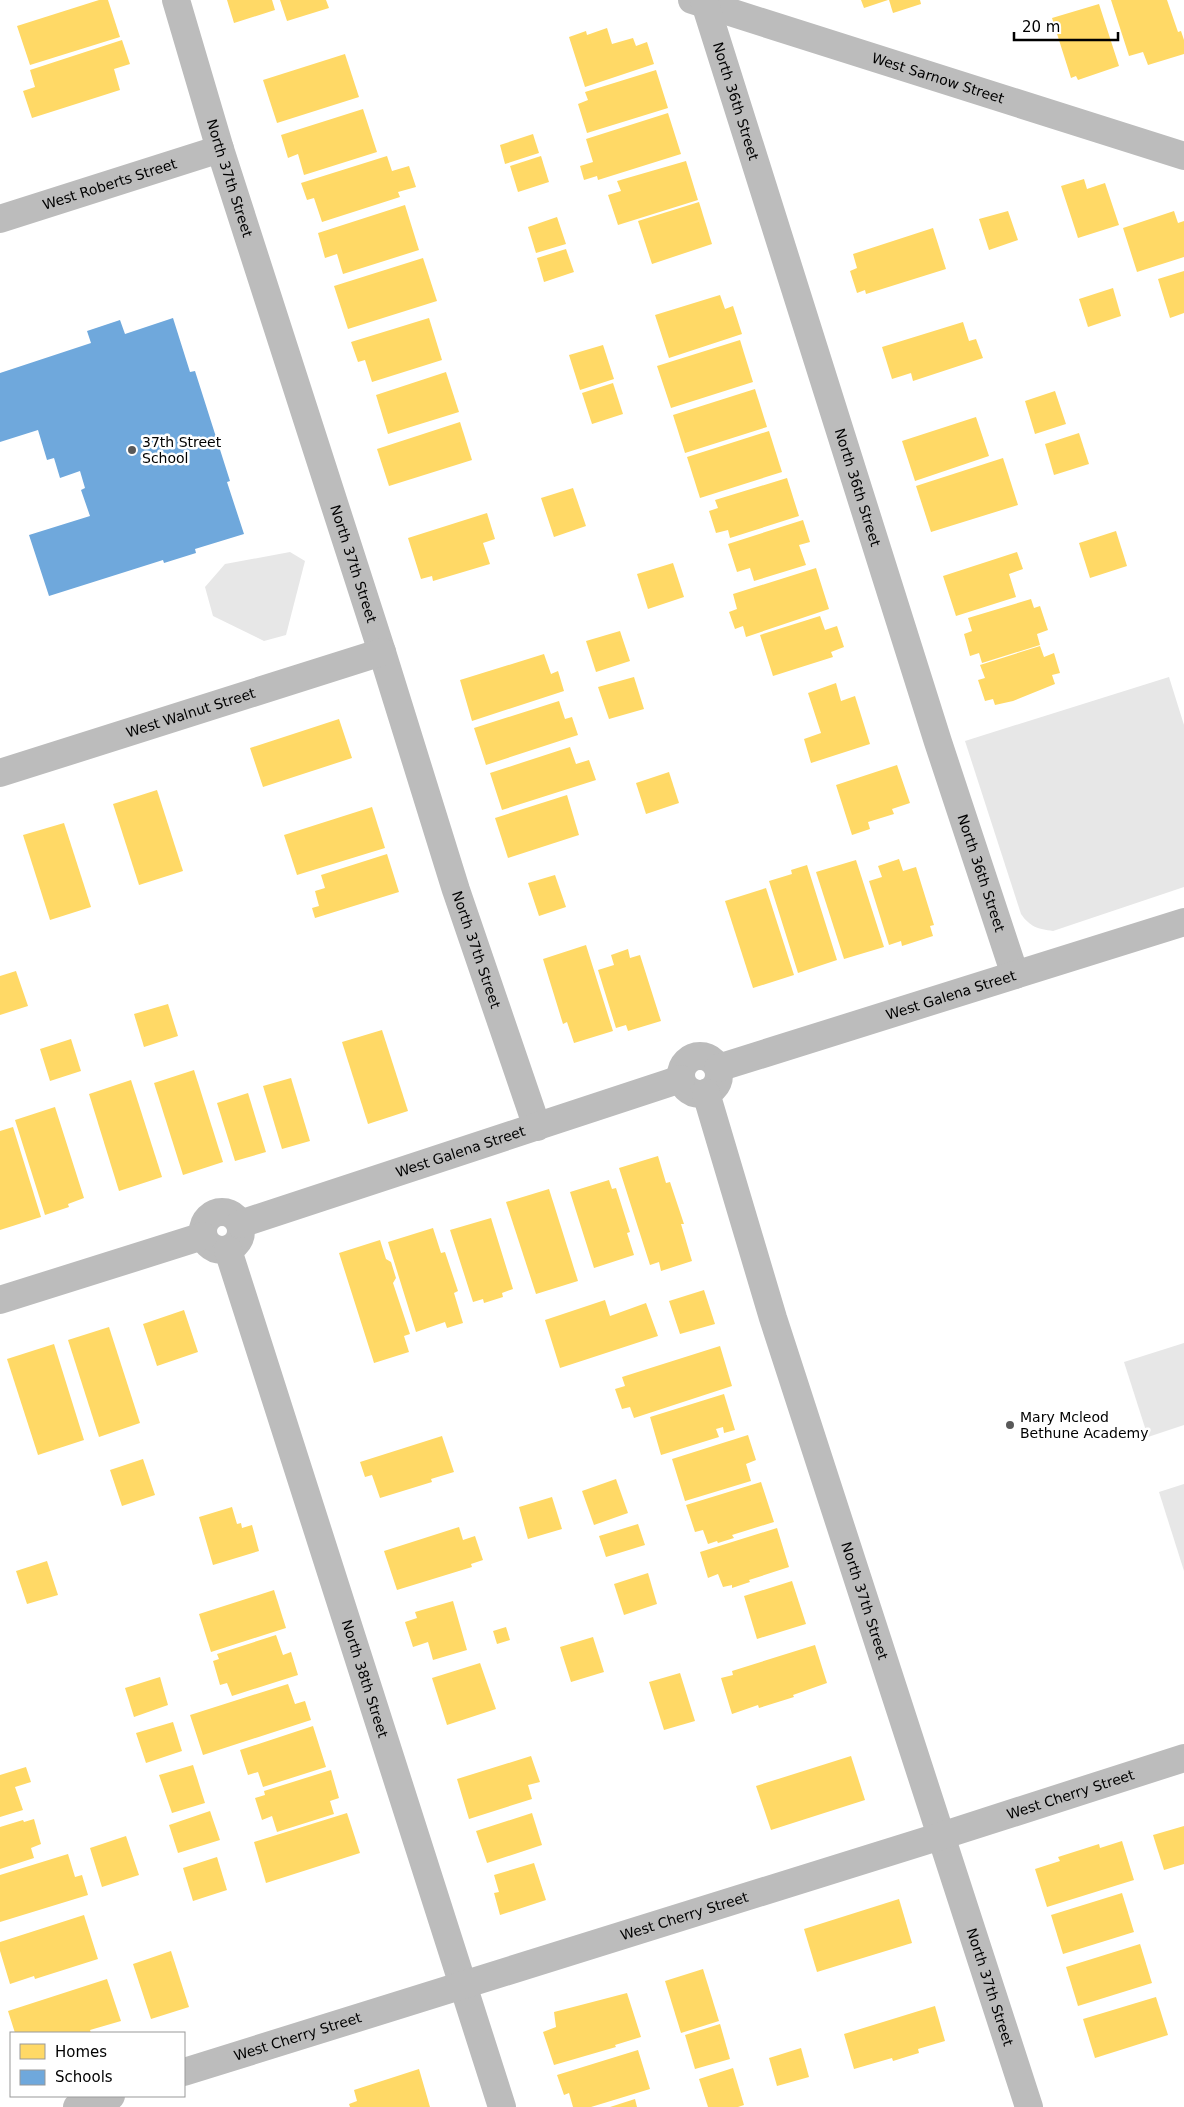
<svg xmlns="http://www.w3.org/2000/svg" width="1184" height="2107" font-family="'DejaVu Sans',sans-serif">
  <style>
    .green { fill: #e7e7e7 }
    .homes { fill: #ffd966 }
    .schools { fill: #6fa8dc }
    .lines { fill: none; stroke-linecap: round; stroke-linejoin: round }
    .minor { stroke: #bcbcbc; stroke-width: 28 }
    .poi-dot { fill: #595959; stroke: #fff; stroke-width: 2 }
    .labels { text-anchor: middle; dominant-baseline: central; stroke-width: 5; stroke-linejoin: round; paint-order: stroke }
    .street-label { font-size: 14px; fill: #000; stroke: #fff }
    .poi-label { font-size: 14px; fill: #000; stroke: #fff; text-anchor: start }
  </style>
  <rect width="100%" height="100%" fill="#fff"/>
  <g class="green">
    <polygon points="290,552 305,561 286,635 264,641 213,616 205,587 225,564"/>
    <path d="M1169,677l15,48v162l-131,44c-15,-2 -23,-4 -32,-17l-56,-173z"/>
    <polygon points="1184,1343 1184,1425 1148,1437 1124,1362"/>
    <polygon points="1184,1484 1184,1571 1159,1492"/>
  </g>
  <g class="homes">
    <polygon points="99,0 108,0 120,37 30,65 17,26"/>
    <polygon points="227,0 272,0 275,10 234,23"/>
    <polygon points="280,0 326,0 329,8 287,21"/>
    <polygon points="861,0 888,0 864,8"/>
    <polygon points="889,0 920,0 921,4 893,13"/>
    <polygon points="1111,0 1167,0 1178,32 1181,31 1184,40 1184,54 1148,65 1143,52 1129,56"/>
    <polygon points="1099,4 1119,66 1078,80 1076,76 1071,78 1052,18"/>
    <polygon points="607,28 612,44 633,38 636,46 647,42 654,64 585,87 569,37 586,31 587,35"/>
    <polygon points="122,40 130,64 114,69 120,90 32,118 23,91 35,87 30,70"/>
    <polygon points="345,54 359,97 277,123 263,80"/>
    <polygon points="656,70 668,108 587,133 578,104 588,100 585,92"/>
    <polygon points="363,109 377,152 304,175 298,154 288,158 281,135"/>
    <polygon points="668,113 681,154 598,180 597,176 584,180 580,166 593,162 586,139"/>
    <polygon points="533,134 539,153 505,164 500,145"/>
    <polygon points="387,156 392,171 409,166 416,187 398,192 400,197 322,222 314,198 307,200 301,183"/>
    <polygon points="541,156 549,182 518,192 510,166"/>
    <polygon points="686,161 698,200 618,225 608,195 621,191 617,181"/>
    <polygon points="1084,179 1087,189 1105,183 1119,225 1078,238 1061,186"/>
    <polygon points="699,202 712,244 652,264 638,221"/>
    <polygon points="405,205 419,250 343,274 337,254 325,258 318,233"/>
    <polygon points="1008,211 1018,240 989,250 979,219"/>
    <polygon points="1174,211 1178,223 1184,221 1184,257 1137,272 1123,228"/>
    <polygon points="557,217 566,244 536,253 528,227"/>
    <polygon points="933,228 946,269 866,294 865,290 857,293 850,271 857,268 853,254"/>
    <polygon points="566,249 574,272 544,282 537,258"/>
    <polygon points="423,258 437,301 348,329 334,286"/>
    <polygon points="1184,271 1184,313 1170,318 1158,279"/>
    <polygon points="1113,288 1121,316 1088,327 1079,299"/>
    <polygon points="720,295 725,309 733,306 742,334 669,358 655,315"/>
    <polygon points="429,318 442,360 372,382 365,360 358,362 351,342"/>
    <polygon points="963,322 969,341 976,339 983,358 913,381 911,373 892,379 882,347"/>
    <polygon points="740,340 753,382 671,408 657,366"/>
    <polygon points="603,345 614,379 580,390 569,355"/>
    <polygon points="446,372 459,412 388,434 376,395"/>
    <polygon points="613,383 623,414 592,424 582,393"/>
    <polygon points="755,389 767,427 685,453 673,415"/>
    <polygon points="1055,391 1066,424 1035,434 1025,401"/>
    <polygon points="976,417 989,456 915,481 902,441"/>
    <polygon points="460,422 472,460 389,486 377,449"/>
    <polygon points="769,431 782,472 700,498 687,457"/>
    <polygon points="1079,433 1089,464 1054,475 1045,444"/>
    <polygon points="1003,458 1018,505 931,532 916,486"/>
    <polygon points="787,478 799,516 730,538 728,530 716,533 709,511 718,508 715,500"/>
    <polygon points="573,488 586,526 554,537 541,498"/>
    <polygon points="487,513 495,539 483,543 490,564 433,581 432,576 421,579 408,538"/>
    <polygon points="803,520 810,542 799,545 806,565 754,581 750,568 737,572 728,544"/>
    <polygon points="1116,531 1127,566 1090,578 1079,543"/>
    <polygon points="1017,552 1023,569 1009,574 1016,597 956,616 943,576"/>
    <polygon points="673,563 684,597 648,609 637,574"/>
    <polygon points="816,568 829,609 746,637 743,626 735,629 729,612 737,609 733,594"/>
    <polygon points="1031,599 1034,608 1040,606 1048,630 1037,634 1040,645 982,663 979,653 970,656 964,634 972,631 968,618"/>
    <polygon points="820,616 825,630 837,626 844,647 831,652 833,657 773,676 760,635"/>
    <polygon points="620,631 630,661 596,672 586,641"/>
    <polygon points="1040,646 1044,657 1054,653 1060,673 1052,675 1055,684 1013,701 995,705 993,699 985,701 978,680 985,678 980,665"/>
    <polygon points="544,654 551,674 558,671 564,691 472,721 460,680"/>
    <polygon points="634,677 644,709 609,719 598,687"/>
    <polygon points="836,683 841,701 855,696 870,744 811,763 804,739 821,733 808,693"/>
    <polygon points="559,701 565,719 572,717 578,735 486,765 474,728"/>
    <polygon points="339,719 352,758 263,787 250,748"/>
    <polygon points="570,747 576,764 589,760 596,780 502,810 490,773"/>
    <polygon points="897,765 910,803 892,809 894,814 868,822 870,829 852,835 836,785"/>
    <polygon points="669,772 679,803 646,814 636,783"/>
    <polygon points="157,790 183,871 139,885 113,804"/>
    <polygon points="567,795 579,835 508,858 495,818"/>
    <polygon points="372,807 385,848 297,875 284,835"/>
    <polygon points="64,823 91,907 50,920 23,835"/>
    <polygon points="387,854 399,892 315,918 312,908 319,906 315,891 325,888 321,875"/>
    <polygon points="899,859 903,871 916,867 934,925 930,926 933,936 902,946 901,941 889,945 869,881 882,877 878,866"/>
    <polygon points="856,860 884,947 844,959 816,872"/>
    <polygon points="807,865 837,960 798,973 769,881 792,874 791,870"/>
    <polygon points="555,875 566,907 539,916 528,883"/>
    <polygon points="766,888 794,975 753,988 725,901"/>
    <polygon points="586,945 613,1031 574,1043 567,1022 563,1024 543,959"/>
    <polygon points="628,949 630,958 640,955 661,1021 628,1031 626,1025 616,1028 598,970 614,965 611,955"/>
    <polygon points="16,971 28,1006 0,1015 0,976"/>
    <polygon points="168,1004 178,1036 144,1047 134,1014"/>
    <polygon points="382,1030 408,1111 368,1124 342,1042"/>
    <polygon points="71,1039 81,1071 50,1081 40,1049"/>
    <polygon points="194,1070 223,1162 183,1175 154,1083"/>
    <polygon points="291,1078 310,1141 282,1149 263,1086"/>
    <polygon points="131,1080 162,1177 119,1191 89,1094"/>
    <polygon points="248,1093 266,1152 235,1161 217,1103"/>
    <polygon points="55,1107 84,1198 68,1204 69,1207 45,1215 15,1120"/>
    <polygon points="13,1127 41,1217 0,1230 0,1131"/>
    <polygon points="658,1156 666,1183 670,1182 684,1224 681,1224 692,1261 661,1271 659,1262 650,1265 619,1168"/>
    <polygon points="609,1180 612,1189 616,1188 630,1232 627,1233 634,1255 594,1268 570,1192"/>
    <polygon points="549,1189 578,1281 536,1294 506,1202"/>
    <polygon points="491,1218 513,1289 502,1293 503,1297 484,1303 483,1299 473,1302 450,1230"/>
    <polygon points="433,1228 441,1253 445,1252 458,1291 454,1293 463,1323 447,1328 445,1322 416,1332 388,1242"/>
    <polygon points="380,1240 386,1259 391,1262 396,1278 393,1283 410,1334 404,1336 409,1352 374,1363 339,1253"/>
    <polygon points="704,1290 715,1324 680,1334 669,1301"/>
    <polygon points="605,1300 610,1316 646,1303 658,1336 560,1368 545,1320"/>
    <polygon points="184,1310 198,1352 157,1366 143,1324"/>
    <polygon points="109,1327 140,1423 99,1437 68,1340"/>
    <polygon points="54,1344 84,1440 38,1455 7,1359"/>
    <polygon points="720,1346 732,1386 634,1418 630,1407 622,1409 615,1389 625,1386 622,1377"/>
    <polygon points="724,1394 735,1430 724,1433 723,1427 716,1429 719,1437 661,1455 650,1417"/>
    <polygon points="748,1435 756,1460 746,1464 751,1481 685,1501 672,1459"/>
    <polygon points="442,1436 454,1472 431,1479 432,1482 380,1498 372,1475 365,1477 360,1462"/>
    <polygon points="143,1459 155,1495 122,1506 110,1470"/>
    <polygon points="616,1479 628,1513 594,1525 582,1491"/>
    <polygon points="761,1482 774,1522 732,1535 734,1538 718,1543 717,1541 708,1544 703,1530 695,1532 686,1505"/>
    <polygon points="552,1497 562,1529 528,1539 519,1507"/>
    <polygon points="232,1507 237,1524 241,1523 242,1528 252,1525 259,1551 213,1565 199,1517"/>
    <polygon points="638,1524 645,1545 606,1557 599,1536"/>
    <polygon points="459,1527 463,1540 475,1536 483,1560 471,1564 472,1567 397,1590 384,1551"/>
    <polygon points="777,1528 789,1567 749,1580 750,1582 732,1588 732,1585 723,1587 718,1574 708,1578 700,1552"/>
    <polygon points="47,1561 58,1595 27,1604 16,1571"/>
    <polygon points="648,1573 657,1604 624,1615 614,1584"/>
    <polygon points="792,1581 806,1624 757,1639 744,1596"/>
    <polygon points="274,1590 286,1628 211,1652 199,1614"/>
    <polygon points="453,1601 467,1650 433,1660 428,1642 413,1647 405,1622 417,1618 415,1612"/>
    <polygon points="506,1627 510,1640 497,1644 493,1631"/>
    <polygon points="276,1635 283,1655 291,1652 298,1675 232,1696 227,1683 220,1685 213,1661 219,1659 217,1654"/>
    <polygon points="593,1637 604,1672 571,1682 560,1647"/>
    <polygon points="815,1645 827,1683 793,1695 794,1697 759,1708 758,1705 732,1714 721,1678 733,1675 732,1671"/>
    <polygon points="480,1663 496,1709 447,1725 432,1678"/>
    <polygon points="680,1673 695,1721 664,1730 649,1682"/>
    <polygon points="160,1677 168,1705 134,1717 125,1688"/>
    <polygon points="288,1684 295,1704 305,1701 311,1720 203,1755 190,1715"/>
    <polygon points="173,1722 182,1751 146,1763 136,1733"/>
    <polygon points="313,1726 326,1767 263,1787 258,1772 248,1775 240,1750"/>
    <polygon points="531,1756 540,1782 528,1785 532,1799 469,1819 457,1779"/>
    <polygon points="851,1756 865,1800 771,1830 756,1786"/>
    <polygon points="193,1765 205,1803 172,1813 159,1775"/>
    <polygon points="26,1767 31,1782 15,1787 23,1810 0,1817 0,1775"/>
    <polygon points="331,1770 339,1798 330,1801 334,1814 277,1832 272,1816 262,1820 255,1798 265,1795 264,1791"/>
    <polygon points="210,1811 220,1840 178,1853 169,1825"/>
    <polygon points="347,1813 360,1853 266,1883 254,1842"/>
    <polygon points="532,1813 542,1845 487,1863 476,1831"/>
    <polygon points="34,1819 41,1844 31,1848 34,1858 0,1869 0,1827 23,1820 24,1822"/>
    <polygon points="1184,1826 1184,1864 1164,1870 1153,1835"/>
    <polygon points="126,1836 139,1875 102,1887 90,1848"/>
    <polygon points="1122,1841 1134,1880 1047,1907 1035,1869 1060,1861 1058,1857 1099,1844 1100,1848"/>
    <polygon points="68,1854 75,1877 82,1875 88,1895 0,1922 0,1875"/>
    <polygon points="217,1857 227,1890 193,1901 183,1868"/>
    <polygon points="534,1863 546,1900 500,1915 494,1893 499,1892 494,1875"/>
    <polygon points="1122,1893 1134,1932 1063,1954 1051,1915"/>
    <polygon points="899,1899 912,1943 817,1972 804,1929"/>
    <polygon points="84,1915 98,1959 35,1979 34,1976 10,1984 0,1951 0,1942"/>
    <polygon points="1140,1944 1152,1983 1078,2006 1066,1967"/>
    <polygon points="171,1951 189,2007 151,2019 133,1964"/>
    <polygon points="703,1969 719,2021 681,2033 665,1981"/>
    <polygon points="107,1979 121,2021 90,2030 91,2033 15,2033 8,2011"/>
    <polygon points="627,1993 641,2037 615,2045 616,2047 554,2065 543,2032 556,2027 554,2012"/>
    <polygon points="1156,1997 1168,2035 1095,2058 1083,2019"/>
    <polygon points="935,2006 945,2041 918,2049 919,2053 893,2061 892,2058 854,2069 844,2034"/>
    <polygon points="720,2024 730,2059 695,2069 685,2035"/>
    <polygon points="801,2048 809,2077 777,2086 769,2058"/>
    <polygon points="638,2050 650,2089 591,2107 573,2107 569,2093 564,2095 557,2075"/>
    <polygon points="733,2068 744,2105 738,2107 708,2107 699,2079"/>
    <polygon points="419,2069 430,2107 350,2107 349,2104 357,2101 354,2090"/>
    <polygon points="635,2099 637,2107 610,2107"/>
  </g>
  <polygon class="schools" points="173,318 190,372 195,371 230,481 227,482 244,534 195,549 196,553 164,563 163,560 49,596 29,535 90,516 81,490 85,488 80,471 60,478 54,458 47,460 38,430 0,442 0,373 91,343 87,331 120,320 125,334"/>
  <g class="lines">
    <g class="minor">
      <path id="s1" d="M176,0l44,149 162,503 74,238 81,237"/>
      <path id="s2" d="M692,0l492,156"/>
      <path id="s3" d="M704,0l234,742 77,233"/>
      <path id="s4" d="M0,219l220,-70"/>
      <path id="s5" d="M0,773l382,-121"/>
      <circle cx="700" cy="1075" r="19"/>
      <path id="s6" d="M718,1068l466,-146"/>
      <path id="s7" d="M706,1093l67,225 256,789"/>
      <circle cx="222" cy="1231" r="19"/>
      <path id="s8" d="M240,1224l441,-145"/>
      <path id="s9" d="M228,1250l274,857"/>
      <polyline points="0,1300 203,1236"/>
      <path id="s10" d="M184,2072l757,-236 243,-78"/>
      <polyline points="77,2107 111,2096"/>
    </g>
  </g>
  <g class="poi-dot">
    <circle cx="132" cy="450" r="5"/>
    <circle cx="1010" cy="1425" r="5"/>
  </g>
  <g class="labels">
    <g class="street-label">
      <text stroke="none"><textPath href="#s2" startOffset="258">West Sarnow Street</textPath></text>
      <text stroke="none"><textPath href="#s3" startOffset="106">North 36th Street</textPath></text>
      <text stroke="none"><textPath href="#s1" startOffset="186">North 37th Street</textPath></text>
      <text stroke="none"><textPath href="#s4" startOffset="115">West Roberts Street</textPath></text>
      <text stroke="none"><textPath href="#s3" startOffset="511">North 36th Street</textPath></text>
      <text stroke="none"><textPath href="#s1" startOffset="591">North 37th Street</textPath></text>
      <text stroke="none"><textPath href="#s5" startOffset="200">West Walnut Street</textPath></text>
      <text stroke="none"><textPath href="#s3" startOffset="916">North 36th Street</textPath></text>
      <text stroke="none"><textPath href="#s1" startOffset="996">North 37th Street</textPath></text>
      <text stroke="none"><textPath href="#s6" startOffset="244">West Galena Street</textPath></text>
      <text stroke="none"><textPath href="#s8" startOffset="232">West Galena Street</textPath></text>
      <text stroke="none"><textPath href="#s7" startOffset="532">North 37th Street</textPath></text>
      <text stroke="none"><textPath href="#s9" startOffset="450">North 38th Street</textPath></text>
      <text stroke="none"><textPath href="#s10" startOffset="929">West Cherry Street</textPath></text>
      <text stroke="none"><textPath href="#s10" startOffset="524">West Cherry Street</textPath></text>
      <text stroke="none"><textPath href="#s7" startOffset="938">North 37th Street</textPath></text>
      <text stroke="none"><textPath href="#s10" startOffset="119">West Cherry Street</textPath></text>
    </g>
    <g class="poi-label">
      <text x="142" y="442">37th Street<tspan x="142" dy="16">School</tspan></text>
      <text x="1020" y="1417">Mary Mcleod<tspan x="1020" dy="16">Bethune Academy</tspan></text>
    </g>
  </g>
  <rect x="10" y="2032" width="175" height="65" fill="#ffffff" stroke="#999999"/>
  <rect x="20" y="2044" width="25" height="15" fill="#ffd966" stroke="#999999"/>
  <text x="55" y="2057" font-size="15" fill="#000000">Homes</text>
  <rect x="20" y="2070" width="25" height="15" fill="#6fa8dc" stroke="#999999"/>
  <text x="55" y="2082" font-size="15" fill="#000000">Schools</text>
  <path d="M1014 32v8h104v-8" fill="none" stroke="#000000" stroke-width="2.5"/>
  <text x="1022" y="32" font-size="15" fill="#000000" stroke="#ffffff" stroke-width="4" paint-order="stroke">20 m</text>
</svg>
